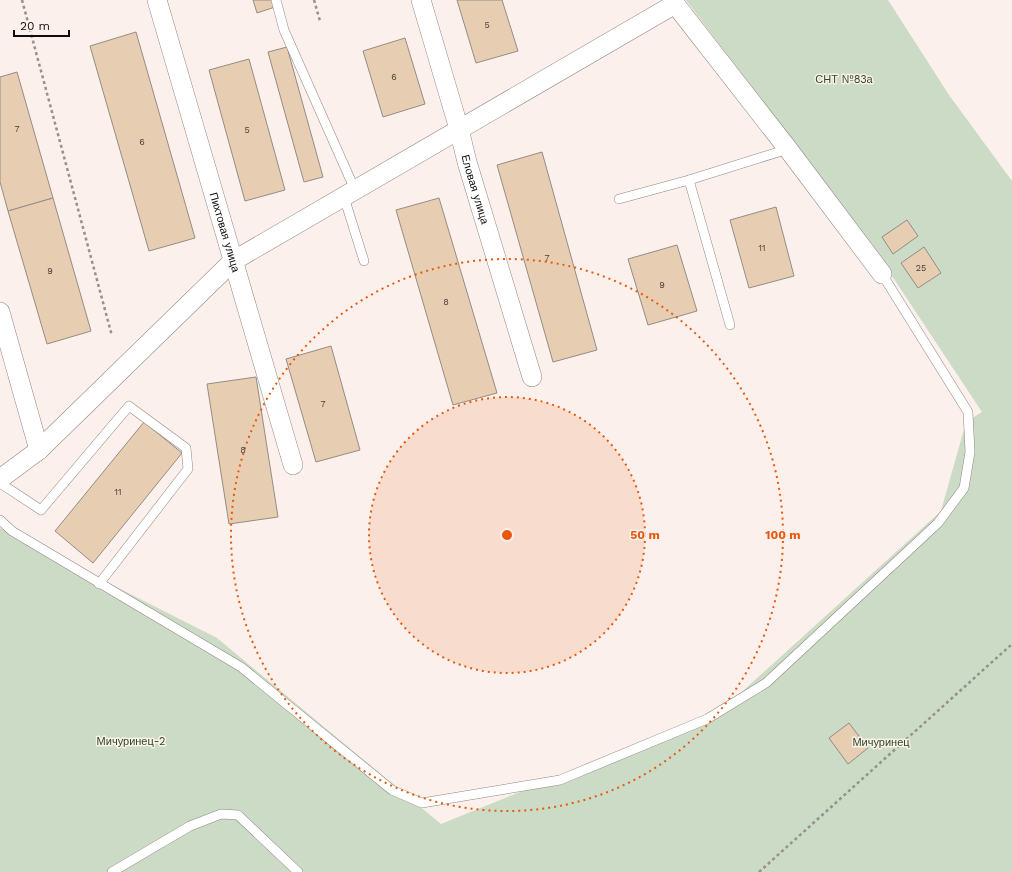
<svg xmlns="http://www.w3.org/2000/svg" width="1012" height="872" font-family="'Work Sans',sans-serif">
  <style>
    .green { fill: #cbdbc5 }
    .building { fill: #e7ceb3; stroke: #938c84 }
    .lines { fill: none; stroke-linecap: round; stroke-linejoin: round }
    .service-casing { stroke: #918783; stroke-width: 10 }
    .minor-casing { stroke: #918783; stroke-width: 20 }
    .path { stroke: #978f8c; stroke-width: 2.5; stroke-dasharray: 3 3; stroke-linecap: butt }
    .service { stroke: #fff; stroke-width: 9 }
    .minor { stroke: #fff; stroke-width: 19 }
    .ring { fill: none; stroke: #e8590c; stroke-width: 2; stroke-dasharray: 2 4 }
    .labels { text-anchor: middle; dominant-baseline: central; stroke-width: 3; stroke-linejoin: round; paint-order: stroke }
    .number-label { font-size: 9px; fill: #453c35 }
    .park-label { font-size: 11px; fill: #2d4b20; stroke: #fbf0eb }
    .street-label { font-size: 11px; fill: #0f0c0b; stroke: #fbf0eb }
    .centre { fill: #e8590c; stroke: #fbf0eb; stroke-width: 2 }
    .ring-label { font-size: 12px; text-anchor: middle; font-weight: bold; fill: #e8590c; stroke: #fbf0eb; stroke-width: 3; stroke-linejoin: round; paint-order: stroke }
  </style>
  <rect width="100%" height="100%" fill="#fbf0eb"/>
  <polygon class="green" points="686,0 888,0 949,95 1012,181 1012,872 0,872 0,528 217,638 441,824 722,710 941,511 966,422 982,412 888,270"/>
  <g class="building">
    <polygon points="253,0 273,0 275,7 257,13"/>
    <polygon points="457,0 502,0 518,51 476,63"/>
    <polygon points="136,32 195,238 149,251 90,46"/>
    <polygon points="405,38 425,104 383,117 363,51"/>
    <polygon points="287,47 323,177 304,182 268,52"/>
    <polygon points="249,59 285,190 245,201 209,70"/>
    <polygon points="17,72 53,198 8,211 0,182 0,77"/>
    <polygon points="542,152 597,350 553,362 497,165"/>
    <polygon points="53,198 91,331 47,344 8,211"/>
    <polygon points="439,198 497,393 453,405 396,210"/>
    <polygon points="776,207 794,276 749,288 730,220"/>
    <polygon points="907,220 918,236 893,254 882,237"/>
    <polygon points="677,245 697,311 648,325 628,259"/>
    <polygon points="924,247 941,273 918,288 901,263"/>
    <polygon points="331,346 360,450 316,462 286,359"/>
    <polygon points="256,377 278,517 229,524 207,384"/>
    <polygon points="144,422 182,453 93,563 55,531"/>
    <polygon points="849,723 868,748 848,764 829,738"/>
  </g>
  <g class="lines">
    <g class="service-casing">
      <g id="service">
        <polyline points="276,0 284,30 355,190"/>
        <polyline points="689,180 730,325"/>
        <polyline points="344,197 364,261"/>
        <polyline points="619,199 689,180 788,149"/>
        <polyline points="0,483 41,510 129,406 186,448 188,469 99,584"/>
        <polyline points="0,520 12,531 241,667 392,790 422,803 560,780 707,719 766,683 938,523 964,488 970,452 968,412 882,274"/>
        <polyline points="112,872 190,826 221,814 238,815 298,872"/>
      </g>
    </g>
    <g class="minor-casing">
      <g id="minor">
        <path id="s1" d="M157,0l136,465"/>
        <path id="s2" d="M421,0l38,129 8,33 65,215"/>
        <polyline points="0,312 39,450"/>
        <polyline points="0,479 39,450 233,261 675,4 788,149 882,274"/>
      </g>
    </g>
    <g class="path">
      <polyline points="22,0 112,336"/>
      <polyline points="314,0 320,21"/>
      <polyline points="759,872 1012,644"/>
    </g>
    <use href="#service" class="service"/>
    <use href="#minor" class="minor"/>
  </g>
  <circle cx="507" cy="535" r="138" fill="#e8590c" fill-opacity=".12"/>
  <g class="ring">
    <circle cx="507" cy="535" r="138"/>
    <circle cx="507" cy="535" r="276"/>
  </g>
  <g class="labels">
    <g class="number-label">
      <text x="487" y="25">5</text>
      <text x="394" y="77">6</text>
      <text x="17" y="129">7</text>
      <text x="247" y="130">5</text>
      <text x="142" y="142">6</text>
      <text x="762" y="248">11</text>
      <text x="547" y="258">7</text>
      <text x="921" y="268">25</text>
      <text x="50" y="271">9</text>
      <text x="662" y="285">9</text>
      <text x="446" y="302">8</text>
      <text x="323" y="404">7</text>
      <text x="243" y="450">8</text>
      <text x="118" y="492">11</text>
    </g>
    <g class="park-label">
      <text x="844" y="79">СНТ №83а</text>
      <text x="131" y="741">Мичуринец-2</text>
      <text x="881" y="742">Мичуринец</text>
    </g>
    <g class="street-label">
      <text stroke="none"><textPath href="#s2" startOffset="197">Еловая улица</textPath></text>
      <text stroke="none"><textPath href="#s1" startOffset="242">Пихтовая улица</textPath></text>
    </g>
  </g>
  <circle cx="507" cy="535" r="6" class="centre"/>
  <g class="ring-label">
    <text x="645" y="539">50 m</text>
    <text x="783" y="539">100 m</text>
  </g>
  <path d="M14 30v6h55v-6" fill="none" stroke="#0f0c0b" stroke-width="2"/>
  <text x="20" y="30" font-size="12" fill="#0f0c0b" stroke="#fbf0eb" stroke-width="3" paint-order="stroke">20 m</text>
</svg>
